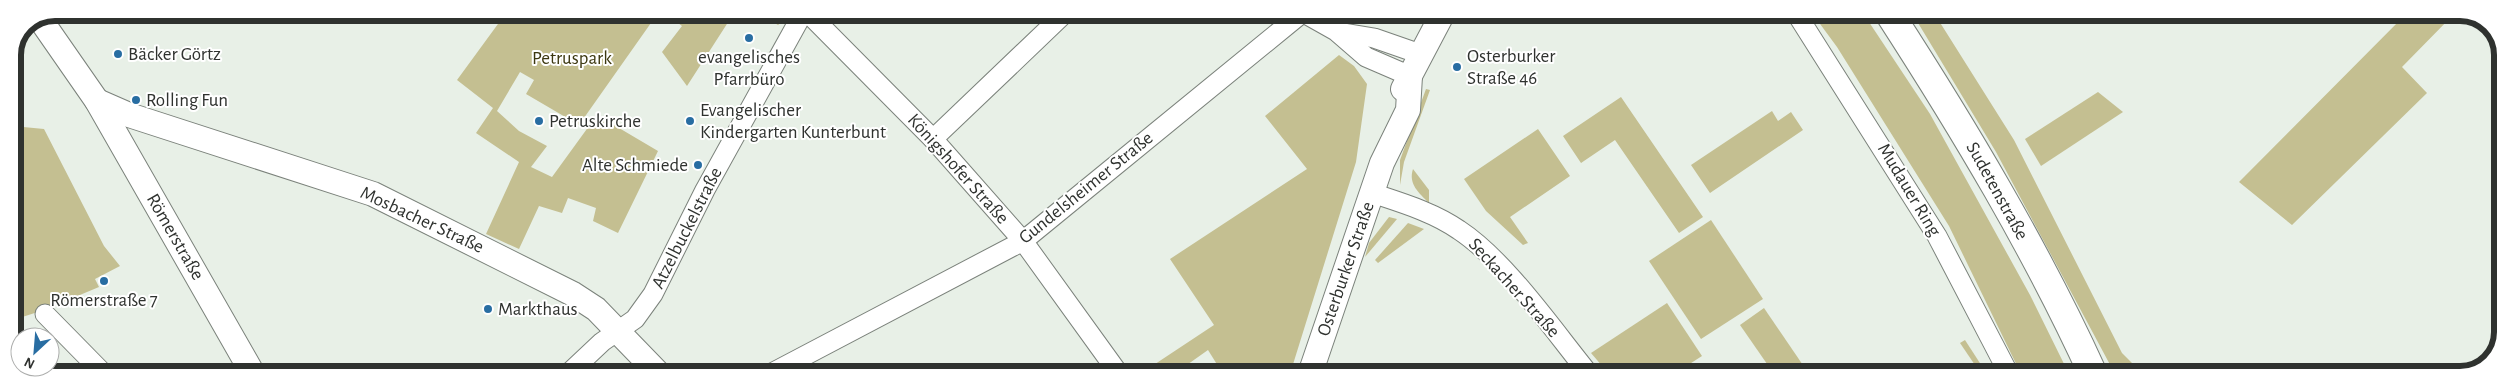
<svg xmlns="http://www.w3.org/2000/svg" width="2515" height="387" font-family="'Alegreya Sans',sans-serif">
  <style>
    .green { fill: #c4bf91 }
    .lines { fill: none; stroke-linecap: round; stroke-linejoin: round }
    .minor-casing { stroke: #7b827b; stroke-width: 21 }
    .tertiary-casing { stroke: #7b827b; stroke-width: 26 }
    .secondary-casing { stroke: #7b827b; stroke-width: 30 }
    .minor { stroke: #fff; stroke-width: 19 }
    .tertiary { stroke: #fff; stroke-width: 24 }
    .secondary { stroke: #fff; stroke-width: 28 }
    .poi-dot { fill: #286da2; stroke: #fff; stroke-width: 2 }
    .labels { text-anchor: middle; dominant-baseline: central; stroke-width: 4; stroke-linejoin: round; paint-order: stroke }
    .poi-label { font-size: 19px; fill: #2f322f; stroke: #fff; text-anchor: start }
    .park-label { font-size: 19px; fill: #3c3710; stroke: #fff }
    .street-label { font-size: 19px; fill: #2f322f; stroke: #fff }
    .rim { fill: none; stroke: #2f322f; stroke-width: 6 }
  </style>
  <rect width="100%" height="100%" fill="#e8f0e7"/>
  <g class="green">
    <polygon points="506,13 658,13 579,125 526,94 534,80 520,72 497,111 519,131 547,146 531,167 552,177 597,115 658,151 618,233 593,221 596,208 568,198 562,213 539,206 519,249 486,234 519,162 476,133 493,108 457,80"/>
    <polygon points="674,13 734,13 687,86 662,52 682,26 670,17"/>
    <polygon points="758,13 791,13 792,14 778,25"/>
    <polygon points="1812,13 1863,13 1930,114 2030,295 2069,374 2021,374 1949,226 1837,47"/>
    <polygon points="1912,13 1934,13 2014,140 2122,353 2143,374 2115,374 1996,152"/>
    <polygon points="2407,13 2455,13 2402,67 2427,93 2292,225 2239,182"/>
    <polygon points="1339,55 1354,66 1367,84 1356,162 1290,374 1223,374 1208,350 1174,374 1140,374 1214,325 1170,259 1307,169 1265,116"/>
    <polygon points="1426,89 1430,90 1404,162 1400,185 1400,160"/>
    <polygon points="2098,92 2123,112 2041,166 2025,139"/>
    <polygon points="1621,97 1703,217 1679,233 1615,140 1581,163 1563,136"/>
    <polygon points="1772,111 1778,121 1791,112 1803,130 1710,193 1691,165"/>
    <polygon points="13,126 44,129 104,246 120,266 95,279 99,287 44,310 13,320"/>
    <polygon points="1538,129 1570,176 1510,217 1528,243 1523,245 1486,211 1464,179"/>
    <path d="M1413,169l16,21v13c-10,-10 -21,-19 -16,-34z"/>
    <polygon points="1389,217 1397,219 1365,257 1369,243"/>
    <polygon points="1711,220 1763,299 1701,339 1649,261"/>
    <polygon points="1408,223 1424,229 1378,263 1375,260"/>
    <polygon points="1667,303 1702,356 1674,374 1609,374 1591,353"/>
    <polygon points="1764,308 1809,374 1774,374 1740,325"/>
    <polygon points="1965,340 1987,374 1981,374 1960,343"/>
  </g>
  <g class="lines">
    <g class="minor-casing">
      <g id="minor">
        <polyline points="808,13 933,139 1023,241 1119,374"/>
        <polyline points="1304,13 1336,31 1366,57 1410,76"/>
        <polyline points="1796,13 1937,236 2009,374"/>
        <polyline points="1338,32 1374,38 1420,54"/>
        <polyline points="933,139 1065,13"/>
        <path d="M1372,193c30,10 61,19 87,37 47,31 94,100 130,144"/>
        <polyline points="45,314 104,374"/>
        <polyline points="568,374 602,342 635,319 653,294 705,190 803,13"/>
        <polyline points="770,374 1023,241 1302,13"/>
      </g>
    </g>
    <g class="tertiary-casing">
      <g id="tertiary">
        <polyline points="40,19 97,101 253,374"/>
        <polyline points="1403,89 1443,13"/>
        <polyline points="97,101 129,115 373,194 573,294 596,309 659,374"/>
        <polyline points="1310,374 1382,163 1408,110 1410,76"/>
      </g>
    </g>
    <g class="secondary-casing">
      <path id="secondary" d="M1889,13c75,116 147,236 204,361"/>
    </g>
    <use href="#minor" class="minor"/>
    <use href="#tertiary" class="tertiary"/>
    <use href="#secondary" class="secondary"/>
  </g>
  <g class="poi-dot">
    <circle cx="749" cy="38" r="5"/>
    <circle cx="118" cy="54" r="5"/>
    <circle cx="1457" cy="67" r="5"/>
    <circle cx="136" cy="100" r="5"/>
    <circle cx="539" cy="121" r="5"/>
    <circle cx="690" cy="121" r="5"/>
    <circle cx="698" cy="165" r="5"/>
    <circle cx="104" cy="281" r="5"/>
    <circle cx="488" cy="309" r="5"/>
  </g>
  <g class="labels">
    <g class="poi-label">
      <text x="128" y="54">Bäcker Görtz</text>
      <text x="1467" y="56">Osterburker<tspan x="1467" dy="22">Straße 46</tspan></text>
      <text x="749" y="57" text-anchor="middle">evangelisches<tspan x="749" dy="22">Pfarrbüro</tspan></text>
      <text x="146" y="100">Rolling Fun</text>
      <text x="700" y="110">Evangelischer<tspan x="700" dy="22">Kindergarten Kunterbunt</tspan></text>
      <text x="549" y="121">Petruskirche</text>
      <text x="688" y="165" text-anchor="end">Alte Schmiede</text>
      <text x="104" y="300" text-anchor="middle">Römerstraße 7</text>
      <text x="498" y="309">Markthaus</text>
    </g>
    <g class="park-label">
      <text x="572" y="58">Petruspark</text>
    </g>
    <g class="street-label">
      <text transform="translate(958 169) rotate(48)">Königshofer Straße</text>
      <text transform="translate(1086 188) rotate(-39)">Gundelsheimer Straße</text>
      <text transform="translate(1909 190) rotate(59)">Mudauer Ring</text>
      <text transform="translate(1997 191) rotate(61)">Sudetenstraße</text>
      <text transform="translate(422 220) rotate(25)">Mosbacher Straße</text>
      <text transform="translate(687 228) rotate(-63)">Atzelbuckelstraße</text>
      <text transform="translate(175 237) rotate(60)">Römerstraße</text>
      <text transform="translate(1346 269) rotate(-71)">Osterburker Straße</text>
      <text transform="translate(1514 288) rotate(48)">Seckacher Straße</text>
    </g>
  </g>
  <path d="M0 0H2515V387H0ZM55 21H2460A34 34 0 0 1 2494 55V332A34 34 0 0 1 2460 366H55A34 34 0 0 1 21 332V55A34 34 0 0 1 55 21Z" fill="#fff" fill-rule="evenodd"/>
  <path class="rim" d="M55 21H2460A34 34 0 0 1 2494 55V332A34 34 0 0 1 2460 366H55A34 34 0 0 1 21 332V55A34 34 0 0 1 55 21Z"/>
  <g transform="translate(35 352) rotate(206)"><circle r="24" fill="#ffffff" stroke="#acadac"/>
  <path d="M0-4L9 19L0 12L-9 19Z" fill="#286da2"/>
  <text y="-8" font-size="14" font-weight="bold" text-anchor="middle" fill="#2f322f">N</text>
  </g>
</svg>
